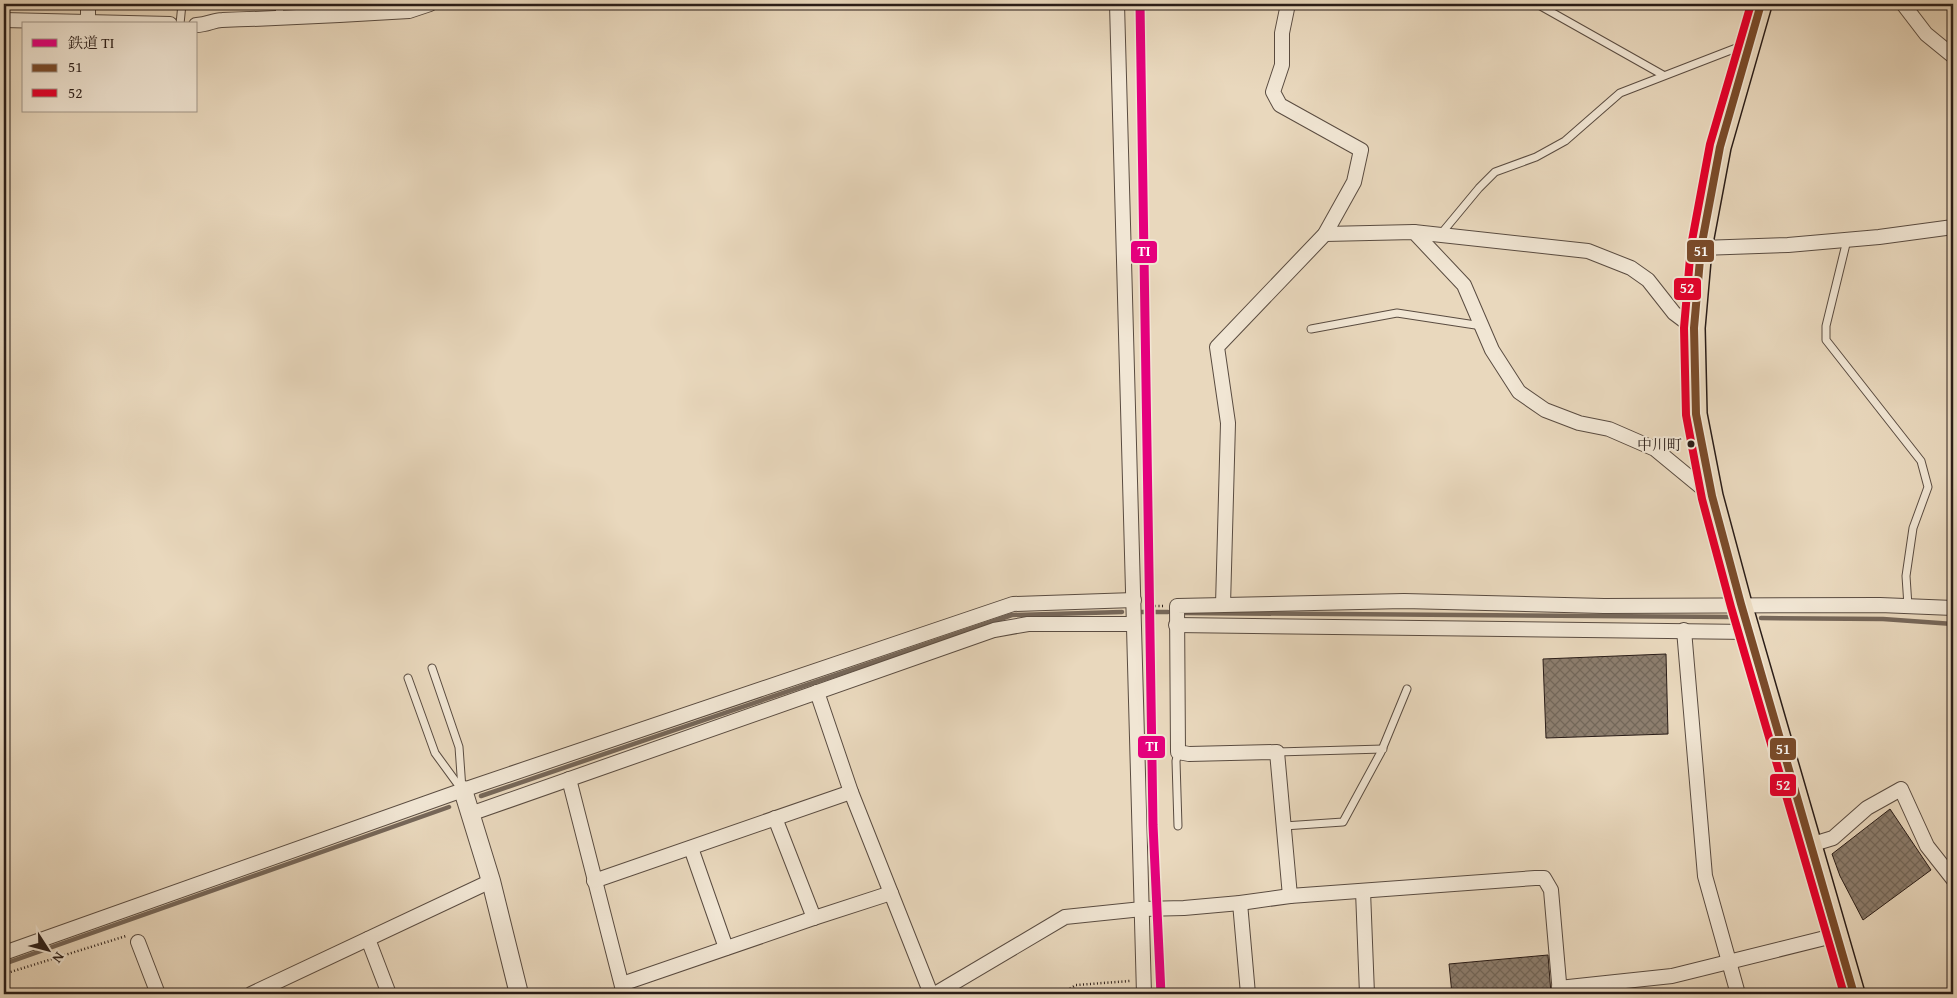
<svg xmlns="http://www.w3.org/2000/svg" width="1957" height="998" font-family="'Gentium Book Plus','Noto Serif JP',serif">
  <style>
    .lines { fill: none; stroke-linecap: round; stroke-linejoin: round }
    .stream { stroke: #766759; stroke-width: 4.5 }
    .building { fill: url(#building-cross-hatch); stroke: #2a1d18 }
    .service-casing { stroke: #5a4c41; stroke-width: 9 }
    .minor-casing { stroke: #5a4c41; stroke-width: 16 }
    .tertiary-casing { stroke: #5a4c41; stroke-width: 20 }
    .primary-casing { stroke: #2a1d18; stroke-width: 24 }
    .path { stroke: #2a1d18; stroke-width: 2.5; stroke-dasharray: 1 2.5; stroke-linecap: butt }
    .service { stroke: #f1e6d4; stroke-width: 7 }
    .minor { stroke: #f1e6d4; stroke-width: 14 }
    .tertiary { stroke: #f1e6d4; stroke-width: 18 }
    .primary { stroke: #e9d8bd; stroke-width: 21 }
    .bus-1-casing { stroke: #f1e6d4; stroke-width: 11 }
    .bus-2-casing { stroke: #f1e6d4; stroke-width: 11 }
    .bus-1 { stroke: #7a4b2a; stroke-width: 8 }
    .bus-2 { stroke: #e4002b; stroke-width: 8 }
    .rail-1-casing { stroke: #f1e6d4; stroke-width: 12 }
    .rail-1 { stroke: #e5007d; stroke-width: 9 }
    .bus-dot { fill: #2a1d18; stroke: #f1e6d4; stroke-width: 2 }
    .labels { text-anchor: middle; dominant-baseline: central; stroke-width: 4; stroke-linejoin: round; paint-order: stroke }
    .bus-label { font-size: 15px; fill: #2a1d18; stroke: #f1e6d4; text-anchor: end }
    .line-badge { stroke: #f1e6d4; stroke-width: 2 }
    .badge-label { font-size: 14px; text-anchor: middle; font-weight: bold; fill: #fff }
  </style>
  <defs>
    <pattern id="building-cross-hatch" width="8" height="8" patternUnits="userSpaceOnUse" patternTransform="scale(1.25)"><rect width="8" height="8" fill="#8d7e6e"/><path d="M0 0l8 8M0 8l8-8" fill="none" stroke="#736759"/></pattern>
  </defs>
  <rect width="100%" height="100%" fill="#e9d8bd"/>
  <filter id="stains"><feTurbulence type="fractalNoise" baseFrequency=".004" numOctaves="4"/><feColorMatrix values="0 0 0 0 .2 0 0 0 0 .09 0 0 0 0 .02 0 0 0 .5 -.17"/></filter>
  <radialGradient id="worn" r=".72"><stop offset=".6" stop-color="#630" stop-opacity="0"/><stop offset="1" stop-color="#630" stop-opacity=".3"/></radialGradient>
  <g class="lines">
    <g class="stream">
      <polyline points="1141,612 1168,612"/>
      <polyline points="1185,613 1733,617"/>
      <polyline points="1761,618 1883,619 1953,624"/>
      <polyline points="481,796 1012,615 1122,612"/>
      <polyline points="4,964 449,807"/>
    </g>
  </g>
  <g class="building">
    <polygon points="1666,654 1668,734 1546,738 1543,659"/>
    <polygon points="1890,809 1931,870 1863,920 1840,876 1832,854"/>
    <polygon points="1548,955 1551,994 1452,994 1449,964"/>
  </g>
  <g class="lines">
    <g class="service-casing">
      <g id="service">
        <polyline points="1537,4 1663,75"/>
        <polyline points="279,18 280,4"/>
        <polyline points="180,24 182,4"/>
        <polyline points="1440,235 1479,188 1495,172 1536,157 1565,141 1620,93 1744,45"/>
        <polyline points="1847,240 1826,326 1826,340 1921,461 1928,487 1913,528 1906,576 1908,606"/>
        <polyline points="1311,329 1397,313 1482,326"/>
        <polyline points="432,668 459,747 462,789"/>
        <polyline points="408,678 435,753 462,790"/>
        <polyline points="1277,752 1383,749"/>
        <polyline points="1178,826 1176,761 1178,752"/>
        <polyline points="1284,826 1343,822 1381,752 1407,689"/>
      </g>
    </g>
    <g class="minor-casing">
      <g id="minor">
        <polyline points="1117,4 1144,994"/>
        <polyline points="1903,4 1926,34 1953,56"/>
        <polyline points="4,20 170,24"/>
        <polyline points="88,21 88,4"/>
        <path d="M196,25c12,0 17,-5 26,-5 62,-2 125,-5 187,-9l21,-7"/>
        <polyline points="1414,232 1588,251 1631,268 1648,280 1674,313 1694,328"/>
        <polyline points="1325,234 1414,232 1464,285 1492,350 1519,392 1545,410 1579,423 1609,429 1655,449 1712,496"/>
        <polyline points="1701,248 1788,245 1879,237 1953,227"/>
        <polyline points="1223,605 1228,423 1217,347 1325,234 1354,182 1361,150 1280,105 1273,92 1282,65 1282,33 1288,4"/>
        <polyline points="1176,625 1749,632"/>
        <polyline points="1684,630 1705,876 1738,994"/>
        <polyline points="817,692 851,792 931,994"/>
        <polyline points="569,779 624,994"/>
        <polyline points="470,814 994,630 1028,624 1133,624"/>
        <polyline points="775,818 814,918"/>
        <polyline points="1810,845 1833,838 1867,808 1901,789 1927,846 1953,879"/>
        <polyline points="691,848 726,948"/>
        <polyline points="594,881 851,792"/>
        <polyline points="1363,891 1367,994"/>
        <polyline points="1290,896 1277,752 1189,754 1178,752 1177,606 1404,601 1604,606 1880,605 1953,608"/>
        <polyline points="1240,903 1248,994"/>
        <polyline points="368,939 389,994"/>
        <polyline points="138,942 158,994"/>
        <polyline points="4,953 463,790 1013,604 1134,600"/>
        <polyline points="622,984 814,918 891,893"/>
        <polyline points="1559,988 1672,976 1837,935"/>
        <polyline points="251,994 491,881"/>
        <polyline points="935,994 1065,917 1142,909 1184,908 1240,903 1290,896 1535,878 1544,878 1551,890 1560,994"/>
      </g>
    </g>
    <g class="tertiary-casing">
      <polyline id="tertiary" points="463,790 491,881 519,994"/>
    </g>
    <g class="primary-casing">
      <polyline id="primary" points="1761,4 1720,147 1701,248 1694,328 1696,414 1712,496 1741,604 1854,994"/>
    </g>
    <g class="path">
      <polyline points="1148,606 1163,606"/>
      <polyline points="4,974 126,936"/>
      <polyline points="1061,994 1076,985 1130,981"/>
    </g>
    <use href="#service" class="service"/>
    <use href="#minor" class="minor"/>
    <use href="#tertiary" class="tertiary"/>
    <use href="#primary" class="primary"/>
    <g class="bus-1-casing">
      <polyline id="bus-1" points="1761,4 1720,147 1701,248 1694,328 1696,414 1712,496 1741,604 1854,994"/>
    </g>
    <g class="bus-2-casing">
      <polyline id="bus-2" points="1751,4 1710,144 1691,246 1684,328 1686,415 1702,499 1731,607 1844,994"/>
    </g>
    <use href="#bus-1" class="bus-1"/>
    <use href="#bus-2" class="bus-2"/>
    <g class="rail-1-casing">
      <polyline id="rail-1" points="1140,4 1153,825 1161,994"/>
    </g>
    <use href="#rail-1" class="rail-1"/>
  </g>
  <circle class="bus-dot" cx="1691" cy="444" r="4.5"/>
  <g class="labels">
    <g class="bus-label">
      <text x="1682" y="444">中川町</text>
    </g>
  </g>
  <g class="line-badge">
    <rect x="1686" y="239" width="29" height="24" rx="5" fill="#7a4b2a"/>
    <rect x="1130" y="240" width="28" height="24" rx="5" fill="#e5007d"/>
    <rect x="1673" y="277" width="29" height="24" rx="5" fill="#e4002b"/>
    <rect x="1137" y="735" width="29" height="24" rx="5" fill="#e5007d"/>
    <rect x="1769" y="737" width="28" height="24" rx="5" fill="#7a4b2a"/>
    <rect x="1769" y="773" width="28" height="24" rx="5" fill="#e4002b"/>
  </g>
  <g class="badge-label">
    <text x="1701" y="256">51</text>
    <text x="1144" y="256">TI</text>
    <text x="1687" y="293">52</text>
    <text x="1152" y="751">TI</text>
    <text x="1783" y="754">51</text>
    <text x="1783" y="790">52</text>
  </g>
  <rect width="1957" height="998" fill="none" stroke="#e9d8bd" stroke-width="20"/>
  <rect x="5" y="5" width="1947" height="988" fill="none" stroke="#2a1d18" stroke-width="2.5"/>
  <rect x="10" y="10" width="1937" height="978" fill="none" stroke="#2a1d18"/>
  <rect x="22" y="22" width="175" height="90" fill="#f1e6d4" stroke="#a19689"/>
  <rect x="32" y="39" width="25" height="8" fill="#e5007d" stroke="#a19689"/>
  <text x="68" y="48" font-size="15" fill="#2a1d18">鉄道 TI</text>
  <rect x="32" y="64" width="25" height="8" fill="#7a4b2a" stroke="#a19689"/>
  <text x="68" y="72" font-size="15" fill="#2a1d18">51</text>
  <rect x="32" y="89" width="25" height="8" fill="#e4002b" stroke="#a19689"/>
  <text x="68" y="98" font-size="15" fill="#2a1d18">52</text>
  <g transform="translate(48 950) rotate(126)" stroke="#f1e6d4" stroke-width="4" paint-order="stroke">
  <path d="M0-4L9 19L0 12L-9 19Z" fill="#2a1d18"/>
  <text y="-8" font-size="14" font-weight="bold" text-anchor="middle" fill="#2a1d18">N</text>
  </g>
  <rect width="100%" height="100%" filter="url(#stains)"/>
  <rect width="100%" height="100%" fill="url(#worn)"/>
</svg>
